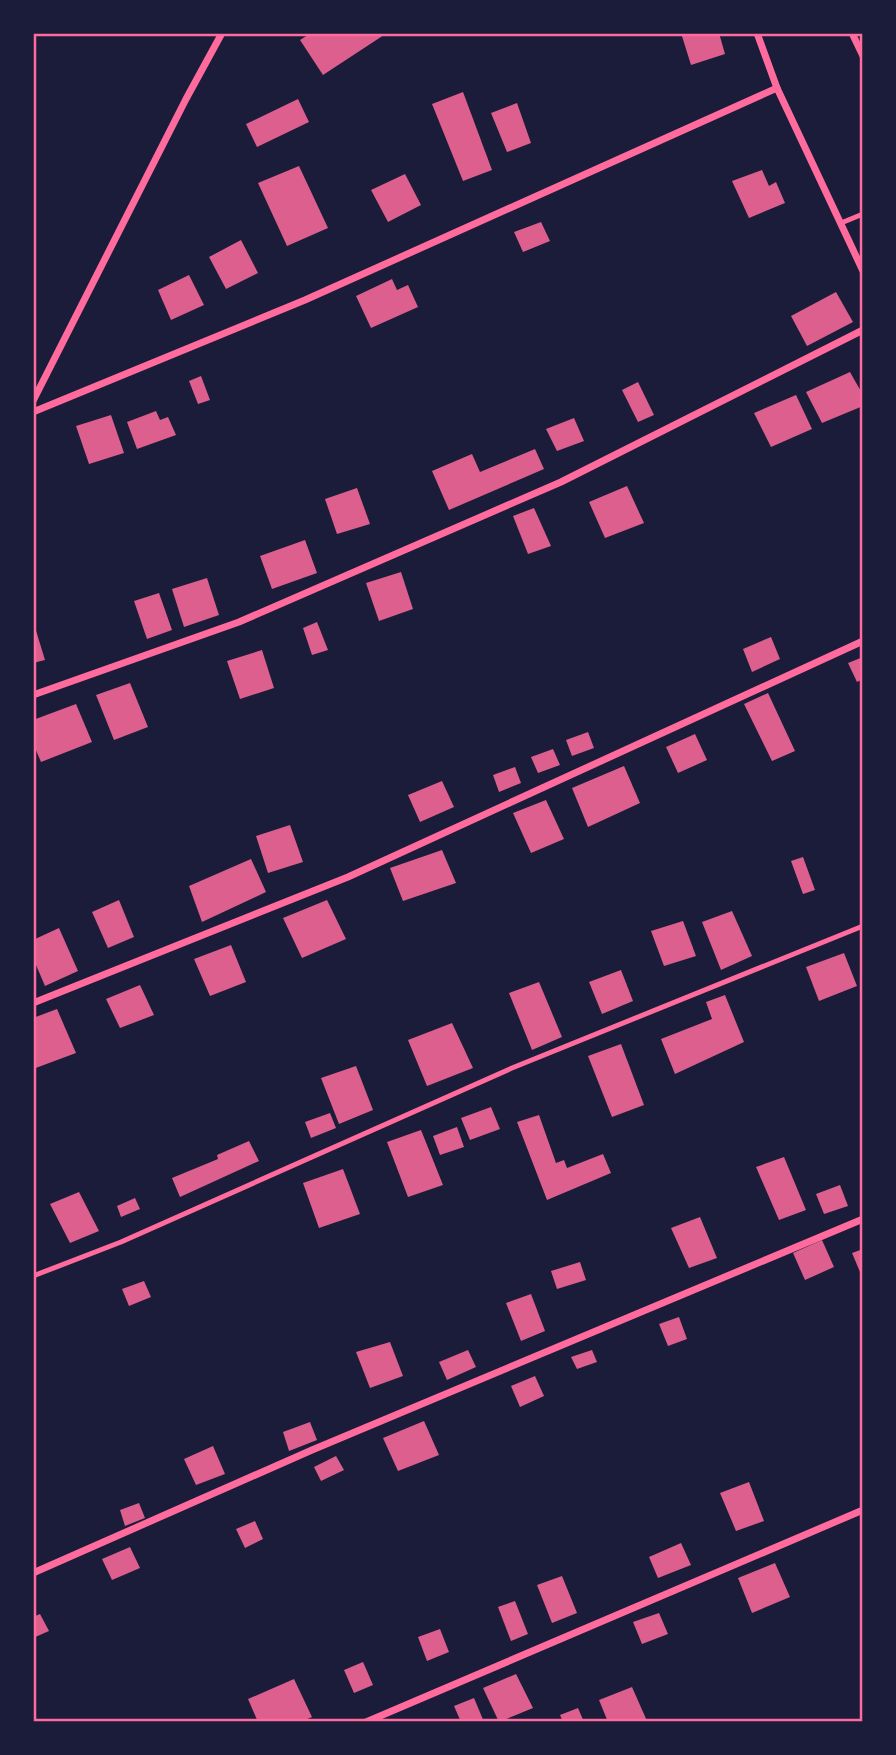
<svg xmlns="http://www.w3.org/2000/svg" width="896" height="1755" font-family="'Golos Text',sans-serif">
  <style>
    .building { fill: #dd5f8e }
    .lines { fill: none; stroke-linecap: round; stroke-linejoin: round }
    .service { stroke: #ff6b9d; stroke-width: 5 }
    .minor { stroke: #ff6b9d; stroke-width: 7 }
    .neatline { fill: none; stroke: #ff6b9d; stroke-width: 2.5 }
  </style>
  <rect width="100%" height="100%" fill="#1b1b3a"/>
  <g class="building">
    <polygon points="311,33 387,33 323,75 300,40"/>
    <polygon points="681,33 719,33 725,54 691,65"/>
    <polygon points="463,92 492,170 463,181 432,104"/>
    <polygon points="298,99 309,122 257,147 246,124"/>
    <polygon points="517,103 531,143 507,152 491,113"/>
    <polygon points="299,166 328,228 287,246 258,183"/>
    <polygon points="762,170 769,186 776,182 785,203 749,218 732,181"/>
    <polygon points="405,174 421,205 388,222 371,190"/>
    <polygon points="541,222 550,241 523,252 514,232"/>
    <polygon points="241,240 258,273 226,289 209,257"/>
    <polygon points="189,275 204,305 171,320 158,290"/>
    <polygon points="392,279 397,290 408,285 418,307 371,328 356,296"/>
    <polygon points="836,292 853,322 807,346 791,316"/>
    <polygon points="850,372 863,395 863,406 822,423 806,392"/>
    <polygon points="201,376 210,400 198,404 189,381"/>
    <polygon points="638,382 654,415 638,422 622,390"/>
    <polygon points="796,395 812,429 771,447 754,413"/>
    <polygon points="156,411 160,420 168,417 176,435 137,449 127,422"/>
    <polygon points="111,415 124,453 89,464 76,426"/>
    <polygon points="574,418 584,441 557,451 546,429"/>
    <polygon points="535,449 544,469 449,510 432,471 472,454 480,472"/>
    <polygon points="627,486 644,523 605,538 589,502"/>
    <polygon points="357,488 370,524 337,534 325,499"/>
    <polygon points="534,508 551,546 528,554 513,516"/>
    <polygon points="305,540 317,573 272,589 260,556"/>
    <polygon points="401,572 413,609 379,621 366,583"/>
    <polygon points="207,578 219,615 184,627 172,589"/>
    <polygon points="159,593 172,630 147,639 134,601"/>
    <polygon points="317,622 328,650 312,655 303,628"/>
    <polygon points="34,624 45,660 33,663 33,625"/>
    <polygon points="771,637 780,659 752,672 743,649"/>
    <polygon points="262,650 274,688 240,699 227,661"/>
    <polygon points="863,657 863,679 857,682 848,663"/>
    <polygon points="130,683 148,727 114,740 96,695"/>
    <polygon points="768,693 795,751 772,761 744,704"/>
    <polygon points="76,704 92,742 41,762 33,743 33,720"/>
    <polygon points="588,732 594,748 572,756 566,740"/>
    <polygon points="695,734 707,760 678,773 666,747"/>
    <polygon points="553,749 560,765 538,773 531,757"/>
    <polygon points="624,766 640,803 588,827 572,788"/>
    <polygon points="515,767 521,783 499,792 493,775"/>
    <polygon points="442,781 454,807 420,822 408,795"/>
    <polygon points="546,800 564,839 531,853 513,813"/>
    <polygon points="290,825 303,862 268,873 256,836"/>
    <polygon points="442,850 456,883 403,901 390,868"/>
    <polygon points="803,857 815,890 803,894 791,861"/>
    <polygon points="251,859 266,892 202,922 189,886"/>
    <polygon points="119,900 134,937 108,948 92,912"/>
    <polygon points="327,900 346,939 302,958 283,918"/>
    <polygon points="732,911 752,956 721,970 702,922"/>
    <polygon points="683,921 696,956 664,966 651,931"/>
    <polygon points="59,928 78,971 45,986 33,958 33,940"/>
    <polygon points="231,945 246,982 210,996 194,959"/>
    <polygon points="844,953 857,986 819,1001 806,967"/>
    <polygon points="621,970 633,1001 602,1014 589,982"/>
    <polygon points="539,982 562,1037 532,1050 509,993"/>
    <polygon points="140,985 154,1015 120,1028 106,999"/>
    <polygon points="725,995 744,1042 675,1074 661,1039 712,1019 706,1002"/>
    <polygon points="57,1009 76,1053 33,1069 33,1018"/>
    <polygon points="452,1023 473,1068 427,1086 408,1040"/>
    <polygon points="621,1044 644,1105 612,1117 588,1056"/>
    <polygon points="356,1066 373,1110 339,1124 321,1078"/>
    <polygon points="491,1107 500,1129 470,1140 461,1118"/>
    <polygon points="330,1113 336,1128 311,1138 305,1122"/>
    <polygon points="539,1115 556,1163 564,1160 567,1168 603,1154 611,1173 547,1200 517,1122"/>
    <polygon points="457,1127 464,1147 440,1155 433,1136"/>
    <polygon points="421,1130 443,1185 408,1197 387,1142"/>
    <polygon points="249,1141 259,1161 180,1197 172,1178 218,1159 217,1155"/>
    <polygon points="784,1157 806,1210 779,1220 756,1167"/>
    <polygon points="343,1169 360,1214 319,1228 303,1183"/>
    <polygon points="840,1185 848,1206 824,1214 816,1194"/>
    <polygon points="79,1192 99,1231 70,1243 50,1204"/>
    <polygon points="135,1198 140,1209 121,1217 117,1206"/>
    <polygon points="700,1217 717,1258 689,1268 671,1228"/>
    <polygon points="822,1240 834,1267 805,1280 793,1253"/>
    <polygon points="863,1249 863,1279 852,1253"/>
    <polygon points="580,1262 586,1280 557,1289 551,1271"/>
    <polygon points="144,1281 151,1297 129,1306 122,1289"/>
    <polygon points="531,1294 545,1331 521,1341 506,1303"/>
    <polygon points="679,1317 687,1339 668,1346 659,1324"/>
    <polygon points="390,1342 403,1376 370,1388 356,1352"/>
    <polygon points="468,1350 476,1367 447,1380 439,1362"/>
    <polygon points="592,1350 597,1362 577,1369 571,1357"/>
    <polygon points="535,1376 544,1396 520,1407 511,1386"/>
    <polygon points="424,1421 439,1455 398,1471 383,1438"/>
    <polygon points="310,1422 317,1440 289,1451 283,1432"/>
    <polygon points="213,1446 225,1474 196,1485 184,1459"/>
    <polygon points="336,1456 344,1470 321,1481 314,1467"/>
    <polygon points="749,1482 764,1521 736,1531 720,1493"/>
    <polygon points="139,1503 145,1518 125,1526 120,1510"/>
    <polygon points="255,1521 263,1539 245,1548 236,1529"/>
    <polygon points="681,1543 691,1565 658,1578 649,1557"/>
    <polygon points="130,1547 140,1568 112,1580 102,1559"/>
    <polygon points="775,1563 790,1597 752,1613 738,1578"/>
    <polygon points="562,1576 577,1613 552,1623 537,1585"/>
    <polygon points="515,1601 528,1634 511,1641 498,1607"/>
    <polygon points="659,1613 668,1634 642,1644 633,1622"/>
    <polygon points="40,1614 49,1631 33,1638 33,1617"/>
    <polygon points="440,1629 449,1652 427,1661 418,1637"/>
    <polygon points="363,1662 373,1685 354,1693 344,1670"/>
    <polygon points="516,1674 533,1708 499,1722 483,1688"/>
    <polygon points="294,1679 312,1717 300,1722 258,1722 248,1699"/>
    <polygon points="632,1687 647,1721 608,1722 599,1700"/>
    <polygon points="474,1698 484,1722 461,1722 454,1706"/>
    <polygon points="578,1708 584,1722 563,1722 560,1715"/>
  </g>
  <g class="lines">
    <g class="service">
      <polyline points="841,223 863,214"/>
      <polyline points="33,1276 121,1242 512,1068 863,926"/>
    </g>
    <g class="minor">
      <polyline points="757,33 777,88 863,271"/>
      <polyline points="852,33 863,56"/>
      <polyline points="33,401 186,99 222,33"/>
      <polyline points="33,412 305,300 777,88"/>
      <polyline points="33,695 239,622 561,482 863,330"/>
      <polyline points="33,1003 348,877 863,641"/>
      <polyline points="33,1573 312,1450 863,1219"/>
      <polyline points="366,1722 863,1510"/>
    </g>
  </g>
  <rect width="896" height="1755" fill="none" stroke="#1b1b3a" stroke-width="70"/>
  <rect x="35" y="35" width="826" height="1685" class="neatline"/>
</svg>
